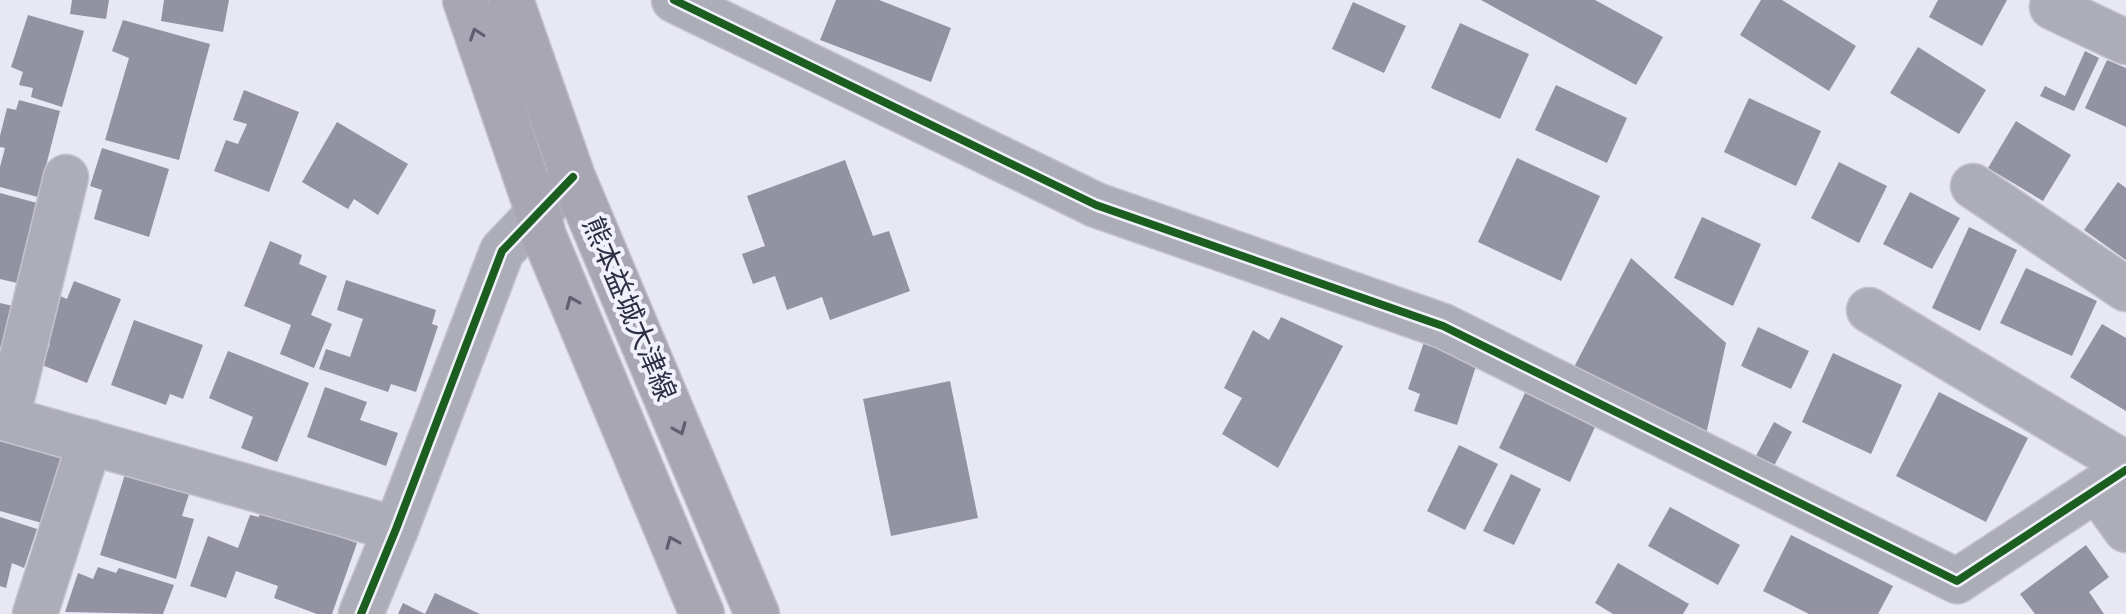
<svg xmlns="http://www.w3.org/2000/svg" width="2126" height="614" font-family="'Nunito Sans','Noto Sans JP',sans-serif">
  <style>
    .building { fill: #9392a0 }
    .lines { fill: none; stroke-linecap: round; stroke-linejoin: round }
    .minor-casing { stroke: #c4c3d0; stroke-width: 47 }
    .primary-casing { stroke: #c4c3d0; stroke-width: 47 }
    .minor { stroke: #adadb8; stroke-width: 44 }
    .primary { stroke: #a7a6b2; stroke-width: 44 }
    .cycleway-casing { stroke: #f1f1fc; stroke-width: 13 }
    .cycleway { stroke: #1b5e20; stroke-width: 8 }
    .oneway { stroke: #605e70 }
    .labels { text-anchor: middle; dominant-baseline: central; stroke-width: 8; stroke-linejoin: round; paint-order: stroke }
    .street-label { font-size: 28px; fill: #302e44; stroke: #f1f1fc }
  </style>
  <rect width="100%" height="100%" fill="#e8e7f4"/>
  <g class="building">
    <polygon points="72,0 109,0 106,19 70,14"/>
    <polygon points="164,0 229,0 223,32 161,21"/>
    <polygon points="836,0 879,0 951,28 931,82 820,40"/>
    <polygon points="1481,0 1595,0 1663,37 1636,85"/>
    <polygon points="1761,0 1782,0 1856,46 1829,91 1740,35"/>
    <polygon points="1938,0 2007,0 1982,46 1929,17"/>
    <polygon points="1353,2 1406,26 1384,73 1332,49"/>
    <polygon points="28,15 84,31 62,107 31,97 33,88 19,85 23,72 11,67"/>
    <polygon points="123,20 210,44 179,160 105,140 129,58 112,51"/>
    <polygon points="1460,23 1529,54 1500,119 1431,88"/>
    <polygon points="1918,47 1986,90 1959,134 1890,93"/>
    <polygon points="2085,51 2099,58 2074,111 2040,96 2045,86 2065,96"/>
    <polygon points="2107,60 2126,68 2126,127 2085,108"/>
    <polygon points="1556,85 1627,118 1607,163 1535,130"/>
    <polygon points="244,90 299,112 269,192 214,171 226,140 238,144 247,124 233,120"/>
    <polygon points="1749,98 1821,131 1796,186 1724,152"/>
    <polygon points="19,100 60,111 38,197 0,187 0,167 5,148 0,147 0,136 7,108 16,110"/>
    <polygon points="2016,121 2071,155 2043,201 1988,168"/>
    <polygon points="337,122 408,164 378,215 354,199 348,209 302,182"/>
    <polygon points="102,148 169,169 149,237 94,219 102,190 90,186"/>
    <polygon points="1517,158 1600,196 1561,281 1478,242"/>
    <polygon points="845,160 873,236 889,231 910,291 830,320 822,297 787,310 775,276 753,284 742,254 765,246 747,196"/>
    <polygon points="1839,162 1887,186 1859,243 1811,218"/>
    <polygon points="2118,182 2126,188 2126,260 2084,230"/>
    <polygon points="1910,192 1960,218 1932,269 1883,244"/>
    <polygon points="0,193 37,203 17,283 0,279"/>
    <polygon points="1702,217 1761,244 1733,306 1674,278"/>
    <polygon points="1969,227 2017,250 1980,331 1932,308"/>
    <polygon points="270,241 302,255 299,264 327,276 311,315 332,324 314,368 280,354 291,325 244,306"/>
    <polygon points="1631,258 1726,343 1704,444 1574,367"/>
    <polygon points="2026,268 2097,301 2072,356 2000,323"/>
    <polygon points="346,280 436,310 432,324 438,326 416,392 391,384 388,392 319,369 326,349 350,357 363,319 337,310"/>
    <polygon points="74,281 121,299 87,383 42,365 50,344 42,341 60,296 67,299"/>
    <polygon points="0,303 13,306 1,350 0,349"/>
    <polygon points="1281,317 1343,346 1278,468 1222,434 1242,398 1224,388 1253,330 1269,340"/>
    <polygon points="134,320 203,345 183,399 170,394 166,405 111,385"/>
    <polygon points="2102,324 2126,338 2126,411 2070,377"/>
    <polygon points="1758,327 1809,351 1791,389 1741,366"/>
    <polygon points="1424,342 1478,360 1457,425 1414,411 1420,394 1408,389"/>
    <polygon points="228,351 309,383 277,462 241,448 253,417 209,398"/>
    <polygon points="1833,353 1902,385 1871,454 1802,422"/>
    <polygon points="950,381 978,518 891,536 863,399"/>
    <polygon points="325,387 367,402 360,420 398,433 386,466 307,437"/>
    <polygon points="1939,392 2028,438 1986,522 1896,476"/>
    <polygon points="1525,393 1595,427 1570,482 1499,448"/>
    <polygon points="1774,422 1792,432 1767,479 1749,469"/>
    <polygon points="0,434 52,449 51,455 63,459 42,523 0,511"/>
    <polygon points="1459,445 1498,464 1465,530 1427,511"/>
    <polygon points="126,471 190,491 182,516 194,519 176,579 100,555"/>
    <polygon points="1511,474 1541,489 1514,545 1483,531"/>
    <polygon points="1670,507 1740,545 1718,585 1648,546"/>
    <polygon points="261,510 357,543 332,614 317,614 274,598 278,586 236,571 226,598 190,586 208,536 238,548 250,515 259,517"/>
    <polygon points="0,517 37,529 24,568 12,563 6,588 0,586"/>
    <polygon points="1791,535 1893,586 1878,614 1809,614 1763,591"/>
    <polygon points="2086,545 2109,577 2089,592 2104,614 2035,614 2020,594"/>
    <polygon points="1618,563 1689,604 1683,614 1613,614 1595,603"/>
    <polygon points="98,567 116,573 119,568 174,585 163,614 65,612 78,573 93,579"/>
    <polygon points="435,593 480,614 398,614 403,603 425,614"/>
  </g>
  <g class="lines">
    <g class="minor-casing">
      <g id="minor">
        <polyline points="674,0 1096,205 1443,326 1957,581 2126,470"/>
        <polyline points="2052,7 2126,42"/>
        <polyline points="1973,186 2126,289"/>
        <polyline points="1869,310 2126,464"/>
        <polyline points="0,417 396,529"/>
        <polyline points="7,419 66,177"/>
        <polyline points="2097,490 2126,530"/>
        <polyline points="35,614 90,442"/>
        <polyline points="361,614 396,529 502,251 560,190"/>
      </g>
    </g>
    <g class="primary-casing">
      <g id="primary">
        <polyline points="465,0 538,213 544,236 702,614"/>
        <polyline points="511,0 573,177 757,614"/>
      </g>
    </g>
    <use href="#minor" class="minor"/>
    <use href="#primary" class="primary"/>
    <g class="cycleway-casing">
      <g id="cycleway">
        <polyline points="674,0 1096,205 1443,326 1957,581 2126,470"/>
        <polyline points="361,614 396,529 502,251 573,177"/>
      </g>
    </g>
    <use href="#cycleway" class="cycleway"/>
  </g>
  <defs><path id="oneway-chevron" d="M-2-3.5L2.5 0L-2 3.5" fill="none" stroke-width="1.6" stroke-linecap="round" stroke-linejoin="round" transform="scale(2)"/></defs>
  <g class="oneway">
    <use href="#oneway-chevron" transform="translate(476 34) rotate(-109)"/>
    <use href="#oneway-chevron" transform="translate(572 302) rotate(-113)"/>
    <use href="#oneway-chevron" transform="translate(680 429) rotate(67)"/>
    <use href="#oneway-chevron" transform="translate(672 542) rotate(-113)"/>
  </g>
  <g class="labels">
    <g class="street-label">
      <text transform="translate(629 309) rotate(67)">熊本益城大津線</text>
    </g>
  </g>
</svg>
